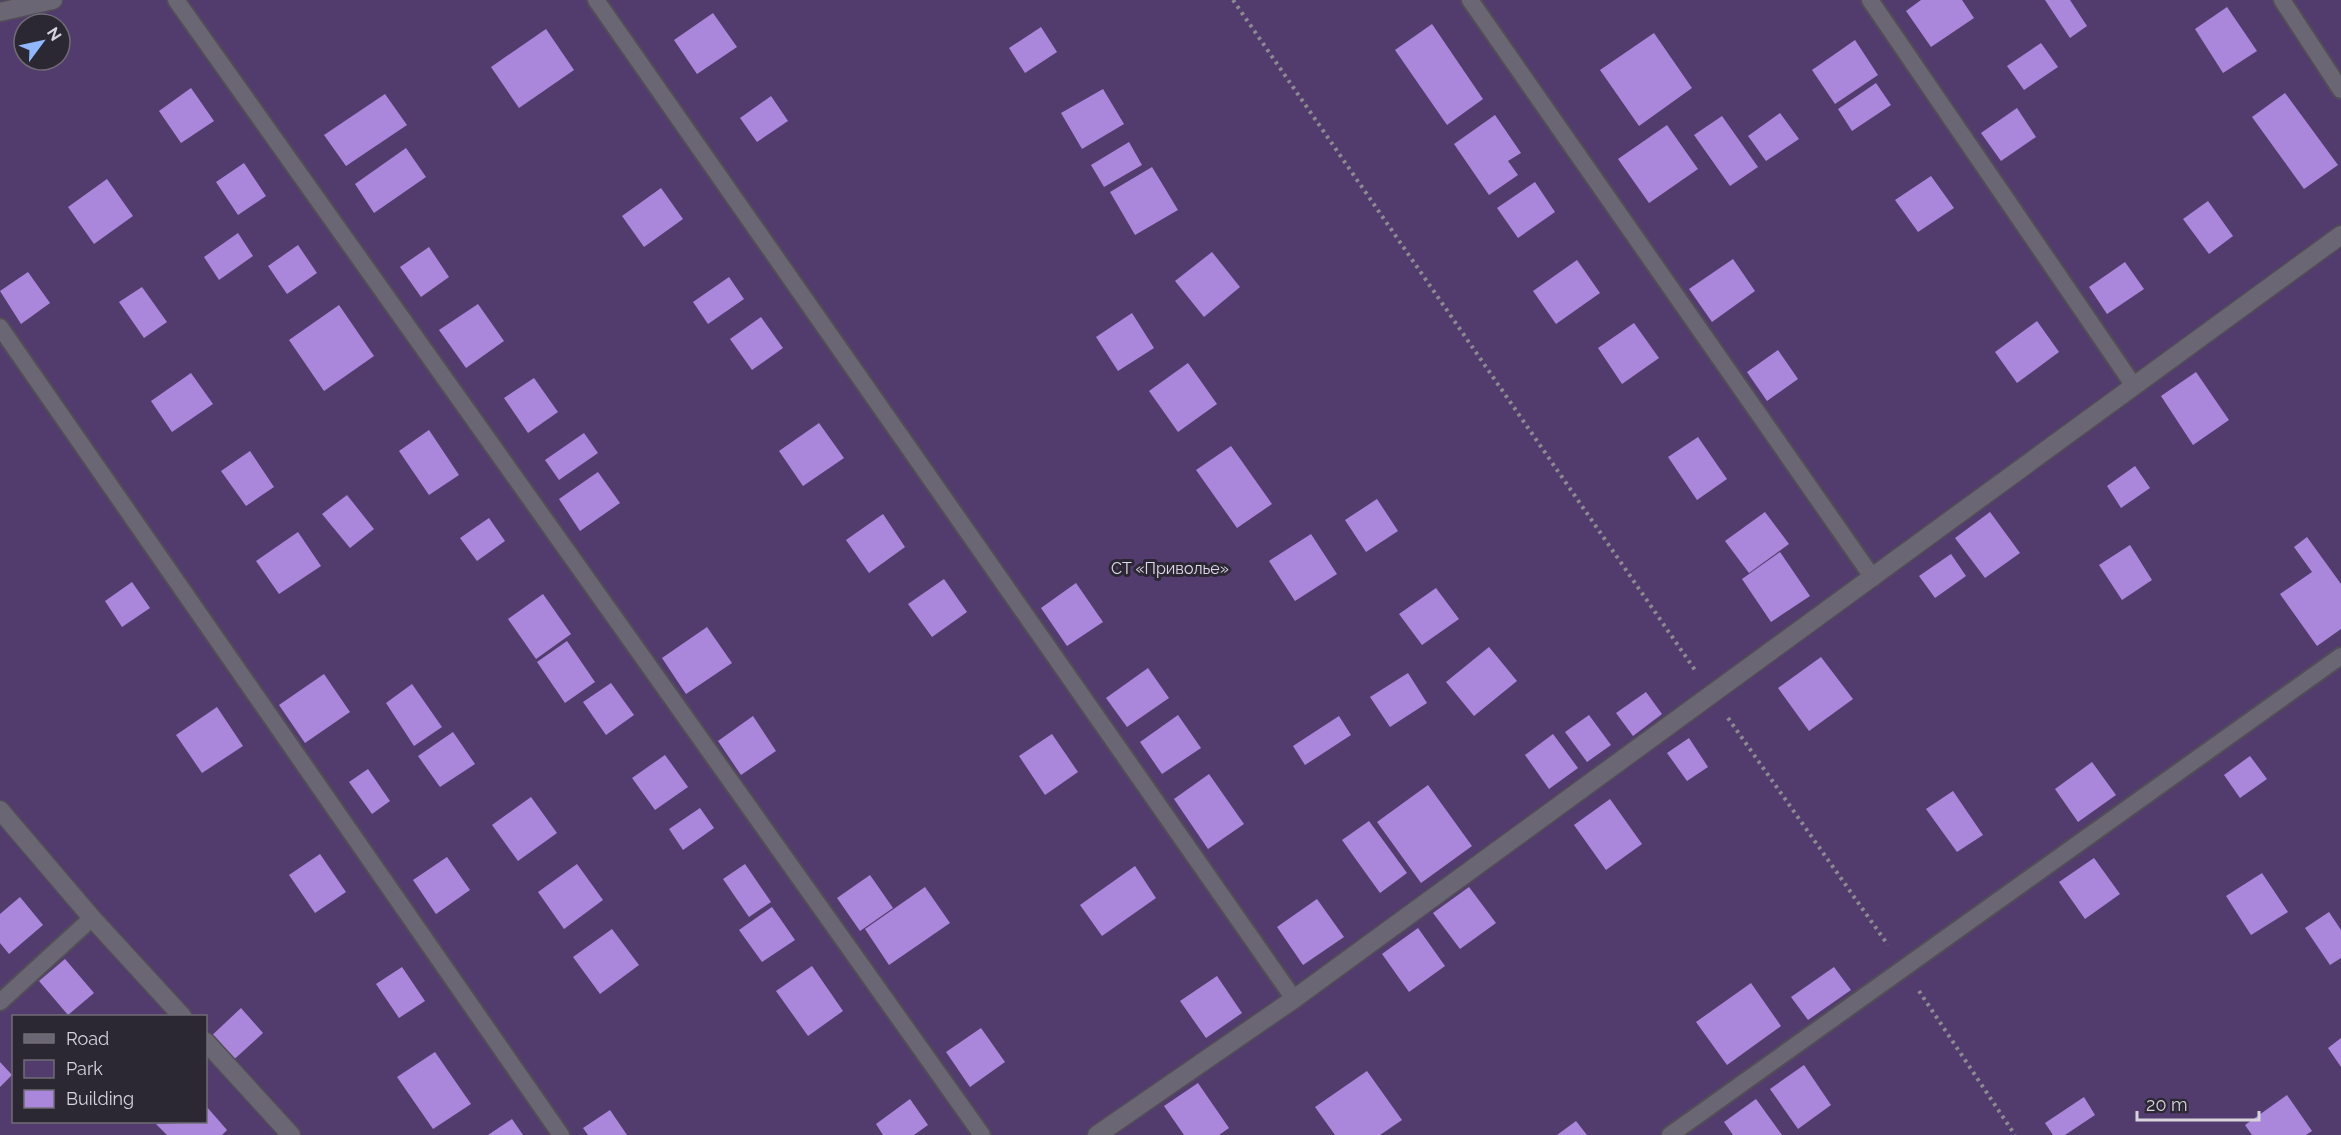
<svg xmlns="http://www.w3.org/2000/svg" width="2341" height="1135" font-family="Raleway,sans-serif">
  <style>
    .green { fill: #523c6e; fill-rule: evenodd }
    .building { fill: #ab87dc }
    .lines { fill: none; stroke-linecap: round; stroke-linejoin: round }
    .service-casing { stroke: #524e57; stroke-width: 20 }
    .minor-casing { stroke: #524e57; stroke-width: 21 }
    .path { stroke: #8d8a93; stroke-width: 4; stroke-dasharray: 3 4.5; stroke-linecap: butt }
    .service { stroke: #6b6673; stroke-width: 16 }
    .minor { stroke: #6b6673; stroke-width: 18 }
    .labels { text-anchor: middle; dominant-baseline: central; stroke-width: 6; stroke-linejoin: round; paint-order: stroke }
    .park-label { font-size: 16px; fill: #e0d8ee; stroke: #2c2833 }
  </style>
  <rect width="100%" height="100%" fill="#36323d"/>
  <path class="green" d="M0,0h2341v1135h-2341zM24,24h36v36h-36zM14,1016h192v106h-192z"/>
  <g class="building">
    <polygon points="1921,0 1962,0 1974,18 1931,47 1906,11"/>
    <polygon points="2045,0 2070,0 2087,26 2070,38"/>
    <polygon points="2227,7 2257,51 2223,73 2195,29"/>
    <polygon points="713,13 737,47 697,74 674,40"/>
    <polygon points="1432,24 1483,99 1447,125 1395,50"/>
    <polygon points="1041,27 1057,52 1025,73 1009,48"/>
    <polygon points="546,29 574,70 519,108 491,67"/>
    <polygon points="1654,33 1692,88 1639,126 1600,70"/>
    <polygon points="1855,40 1878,75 1835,104 1812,70"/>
    <polygon points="2041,43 2058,67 2024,90 2007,66"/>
    <polygon points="1876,83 1891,105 1852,131 1838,109"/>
    <polygon points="191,88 214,121 181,143 159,111"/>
    <polygon points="1103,89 1124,124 1082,149 1061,113"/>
    <polygon points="2285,93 2338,165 2304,189 2252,117"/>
    <polygon points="385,94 407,125 346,166 324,135"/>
    <polygon points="771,96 788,121 757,142 740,118"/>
    <polygon points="2017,108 2036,137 2001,161 1981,133"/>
    <polygon points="1780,113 1799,139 1766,161 1748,136"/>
    <polygon points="1495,115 1521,153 1508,161 1518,175 1489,195 1454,144"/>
    <polygon points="1722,116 1758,167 1730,186 1694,135"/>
    <polygon points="1667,125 1698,169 1649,203 1618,159"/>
    <polygon points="1129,142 1142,165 1104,187 1091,165"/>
    <polygon points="406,148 426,177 374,213 355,184"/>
    <polygon points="244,163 266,196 238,215 216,182"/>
    <polygon points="1152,167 1178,210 1135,235 1110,192"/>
    <polygon points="1931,176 1954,208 1918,232 1895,200"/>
    <polygon points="107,179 133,216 94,244 68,207"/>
    <polygon points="1535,182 1555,212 1518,238 1497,208"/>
    <polygon points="661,188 683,219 644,247 622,216"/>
    <polygon points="2208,201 2233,236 2209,254 2183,219"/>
    <polygon points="238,233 253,256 219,280 204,257"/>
    <polygon points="298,245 317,273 287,294 268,266"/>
    <polygon points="429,247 449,277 421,297 400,267"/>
    <polygon points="1212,252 1240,287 1204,317 1175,281"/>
    <polygon points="1733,259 1755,291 1712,322 1689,289"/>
    <polygon points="1577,260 1600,293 1556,324 1533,291"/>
    <polygon points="2125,262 2144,289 2107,314 2089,287"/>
    <polygon points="28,272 50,303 21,324 0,291"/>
    <polygon points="729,277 744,299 708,324 693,302"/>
    <polygon points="142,287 167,322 144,338 119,302"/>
    <polygon points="478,304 504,341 466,368 439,330"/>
    <polygon points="339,305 374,356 324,391 289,340"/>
    <polygon points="1132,313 1154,348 1118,371 1096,337"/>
    <polygon points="761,317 783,348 752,370 730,339"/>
    <polygon points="2037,321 2059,352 2017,383 1995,352"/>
    <polygon points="1634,323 1659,358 1622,384 1598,348"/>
    <polygon points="1778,350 1798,379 1767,401 1747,372"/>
    <polygon points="1188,363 1217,404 1178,432 1149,391"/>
    <polygon points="2196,372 2229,420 2193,445 2161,396"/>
    <polygon points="191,373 213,404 172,432 151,401"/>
    <polygon points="534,378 558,412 528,433 504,398"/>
    <polygon points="819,423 844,458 803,486 779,451"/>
    <polygon points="429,430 459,475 429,495 399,451"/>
    <polygon points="584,433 598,453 559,480 545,460"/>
    <polygon points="1698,437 1727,479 1697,500 1668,457"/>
    <polygon points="1231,446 1272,504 1237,528 1196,470"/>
    <polygon points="250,451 274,487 246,506 221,471"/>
    <polygon points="2135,466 2150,488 2121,508 2107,486"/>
    <polygon points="598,472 620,503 580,531 559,499"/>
    <polygon points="347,495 374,529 350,548 322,514"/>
    <polygon points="1377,499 1398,531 1366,552 1345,520"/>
    <polygon points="1765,512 1789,544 1749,573 1725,541"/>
    <polygon points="1990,512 2020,553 1985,578 1955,538"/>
    <polygon points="883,514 905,547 869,573 846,540"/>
    <polygon points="489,518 505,541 477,561 460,538"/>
    <polygon points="298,532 321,566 279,594 256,561"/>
    <polygon points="1311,534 1337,574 1295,601 1269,561"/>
    <polygon points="2307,537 2341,584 2341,629 2317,646 2280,594 2312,572 2294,547"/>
    <polygon points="2130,545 2152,580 2122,600 2099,565"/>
    <polygon points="1780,552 1810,596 1771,622 1742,579"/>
    <polygon points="1951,554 1966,576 1935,598 1919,576"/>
    <polygon points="944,579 967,612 932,637 908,604"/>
    <polygon points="132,582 150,608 122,627 105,601"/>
    <polygon points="1076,583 1103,622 1067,646 1041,608"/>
    <polygon points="1436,588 1459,619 1422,645 1399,614"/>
    <polygon points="543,594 571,634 536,659 508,619"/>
    <polygon points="707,627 732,663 686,694 662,658"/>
    <polygon points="567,641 595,682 565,703 537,662"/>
    <polygon points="1489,647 1517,681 1474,716 1446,682"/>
    <polygon points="1821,657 1853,699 1809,731 1778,688"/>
    <polygon points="1148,668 1169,698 1127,727 1106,698"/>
    <polygon points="1408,673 1427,703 1390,727 1370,697"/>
    <polygon points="324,674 350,712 305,743 279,705"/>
    <polygon points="611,683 634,715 606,735 583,702"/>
    <polygon points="412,684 442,727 414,746 386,703"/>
    <polygon points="1646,692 1662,714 1633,736 1616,713"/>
    <polygon points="217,707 243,746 202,773 176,735"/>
    <polygon points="1178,715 1201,748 1162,774 1140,742"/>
    <polygon points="1589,715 1611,745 1587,762 1565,732"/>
    <polygon points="753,716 776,751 741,775 718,741"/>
    <polygon points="1339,716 1351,735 1305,765 1293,746"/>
    <polygon points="453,732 475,764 440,787 418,756"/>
    <polygon points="1052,734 1078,772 1045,795 1019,756"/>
    <polygon points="1553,734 1578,768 1549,789 1525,755"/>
    <polygon points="1689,738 1708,767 1687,781 1667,753"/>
    <polygon points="665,755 688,787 655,810 632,778"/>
    <polygon points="2250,756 2267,779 2240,798 2224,775"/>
    <polygon points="2092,762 2116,795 2078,822 2055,789"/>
    <polygon points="368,769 390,801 372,814 349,782"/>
    <polygon points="1209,774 1244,824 1208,849 1174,799"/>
    <polygon points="1428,785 1472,846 1421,883 1377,822"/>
    <polygon points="1953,791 1983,835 1957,852 1926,809"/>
    <polygon points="531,797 557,833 518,861 492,825"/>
    <polygon points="1610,799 1642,844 1606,870 1574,825"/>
    <polygon points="700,808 714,828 683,850 669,829"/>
    <polygon points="1369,821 1407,873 1380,893 1342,840"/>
    <polygon points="320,854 346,892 315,913 289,875"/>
    <polygon points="447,857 470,890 436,914 413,880"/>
    <polygon points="2094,858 2120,894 2085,919 2059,882"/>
    <polygon points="577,864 603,900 564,929 538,892"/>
    <polygon points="745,864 771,902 749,917 723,879"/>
    <polygon points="1135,866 1156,898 1102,936 1080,905"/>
    <polygon points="2262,873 2288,912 2251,935 2226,896"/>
    <polygon points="870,875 893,908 860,931 837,898"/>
    <polygon points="925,887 950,923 889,965 865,929"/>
    <polygon points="1469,887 1496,923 1460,949 1433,913"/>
    <polygon points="20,897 43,925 9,954 0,943 0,914"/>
    <polygon points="1317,899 1344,937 1303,965 1277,927"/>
    <polygon points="772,907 795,940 762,962 739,930"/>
    <polygon points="2329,912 2341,930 2341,958 2330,965 2305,928"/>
    <polygon points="1418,928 1445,966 1409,992 1382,954"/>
    <polygon points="612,929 639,965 600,994 573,957"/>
    <polygon points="65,959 94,993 68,1015 39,981"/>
    <polygon points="812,966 843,1011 808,1036 776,991"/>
    <polygon points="402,967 425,1001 399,1018 376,984"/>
    <polygon points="1834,967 1851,990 1808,1020 1791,997"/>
    <polygon points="1217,976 1242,1013 1206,1038 1180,1001"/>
    <polygon points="1751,983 1781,1026 1727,1065 1696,1022"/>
    <polygon points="241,1008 263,1033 229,1064 207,1040"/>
    <polygon points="981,1028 1005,1062 970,1087 946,1052"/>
    <polygon points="2341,1038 2341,1067 2328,1048"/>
    <polygon points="435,1052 471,1104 433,1129 397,1077"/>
    <polygon points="0,1062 12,1075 0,1087"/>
    <polygon points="1804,1065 1831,1105 1798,1129 1770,1089"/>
    <polygon points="1367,1071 1402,1120 1380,1135 1335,1135 1315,1107"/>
    <polygon points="1198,1083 1229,1128 1219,1135 1184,1135 1164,1106"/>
    <polygon points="2287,1095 2312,1131 2306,1135 2252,1135 2245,1125"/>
    <polygon points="2084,1097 2095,1115 2065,1135 2053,1135 2045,1123"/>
    <polygon points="910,1099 928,1125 914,1135 883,1135 876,1124"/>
    <polygon points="1756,1099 1782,1135 1733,1135 1724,1122"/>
    <polygon points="206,1106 227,1130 222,1135 167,1135 156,1124 206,1122"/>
    <polygon points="610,1110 627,1135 588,1135 583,1128"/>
    <polygon points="512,1119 523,1135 488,1135"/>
    <polygon points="1576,1121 1587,1135 1557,1135"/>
  </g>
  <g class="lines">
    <g class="service-casing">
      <g id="service">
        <polyline points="176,0 982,1135"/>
        <polyline points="596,0 1294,999"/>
        <polyline points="1470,0 1873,578"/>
        <polyline points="1870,0 2134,386"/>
        <polyline points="2282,0 2341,90"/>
        <polyline points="0,327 561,1135"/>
        <polyline points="0,1002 92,918"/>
        <polyline points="1670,1135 2341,656"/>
      </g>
    </g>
    <g class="minor-casing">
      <g id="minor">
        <polyline points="0,12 53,0"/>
        <polyline points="0,810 92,918 182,1016"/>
        <polyline points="206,1042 291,1135"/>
        <polyline points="1097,1135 1294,999 2341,235"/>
      </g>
    </g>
    <g class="path">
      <polyline points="1233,0 1695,670"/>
      <polyline points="1728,718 1888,945"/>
      <polyline points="1919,991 2015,1135"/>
    </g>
    <use href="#service" class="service"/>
    <use href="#minor" class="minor"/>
  </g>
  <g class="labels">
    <g class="park-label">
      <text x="1170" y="568">СТ «Приволье»</text>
    </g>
  </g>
  <rect x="12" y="1015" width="195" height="108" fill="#2c2833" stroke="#706c76" stroke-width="1.5"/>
  <rect x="24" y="1034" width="30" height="9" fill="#6b6673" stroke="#706c76" stroke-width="1.5"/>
  <text x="66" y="1045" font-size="18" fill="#d6d3db">Road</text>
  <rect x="24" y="1060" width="30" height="18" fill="#523c6e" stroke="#706c76" stroke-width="1.5"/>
  <text x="66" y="1075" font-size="18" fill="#d6d3db">Park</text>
  <rect x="24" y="1090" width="30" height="18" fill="#ab87dc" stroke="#706c76" stroke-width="1.5"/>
  <text x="66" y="1105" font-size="18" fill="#d6d3db">Building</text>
  <g transform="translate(42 42) rotate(57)"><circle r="28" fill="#2c2833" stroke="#706c76" stroke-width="1.5"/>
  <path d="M0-4.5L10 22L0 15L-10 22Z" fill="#91b8fd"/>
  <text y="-9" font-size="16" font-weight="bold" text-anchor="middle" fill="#d6d3db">N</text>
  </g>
  <path d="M2137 1111v9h122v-9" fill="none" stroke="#d6d3db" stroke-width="3"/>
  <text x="2146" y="1111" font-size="18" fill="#d6d3db" stroke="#2c2833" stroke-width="4.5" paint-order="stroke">20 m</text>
</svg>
